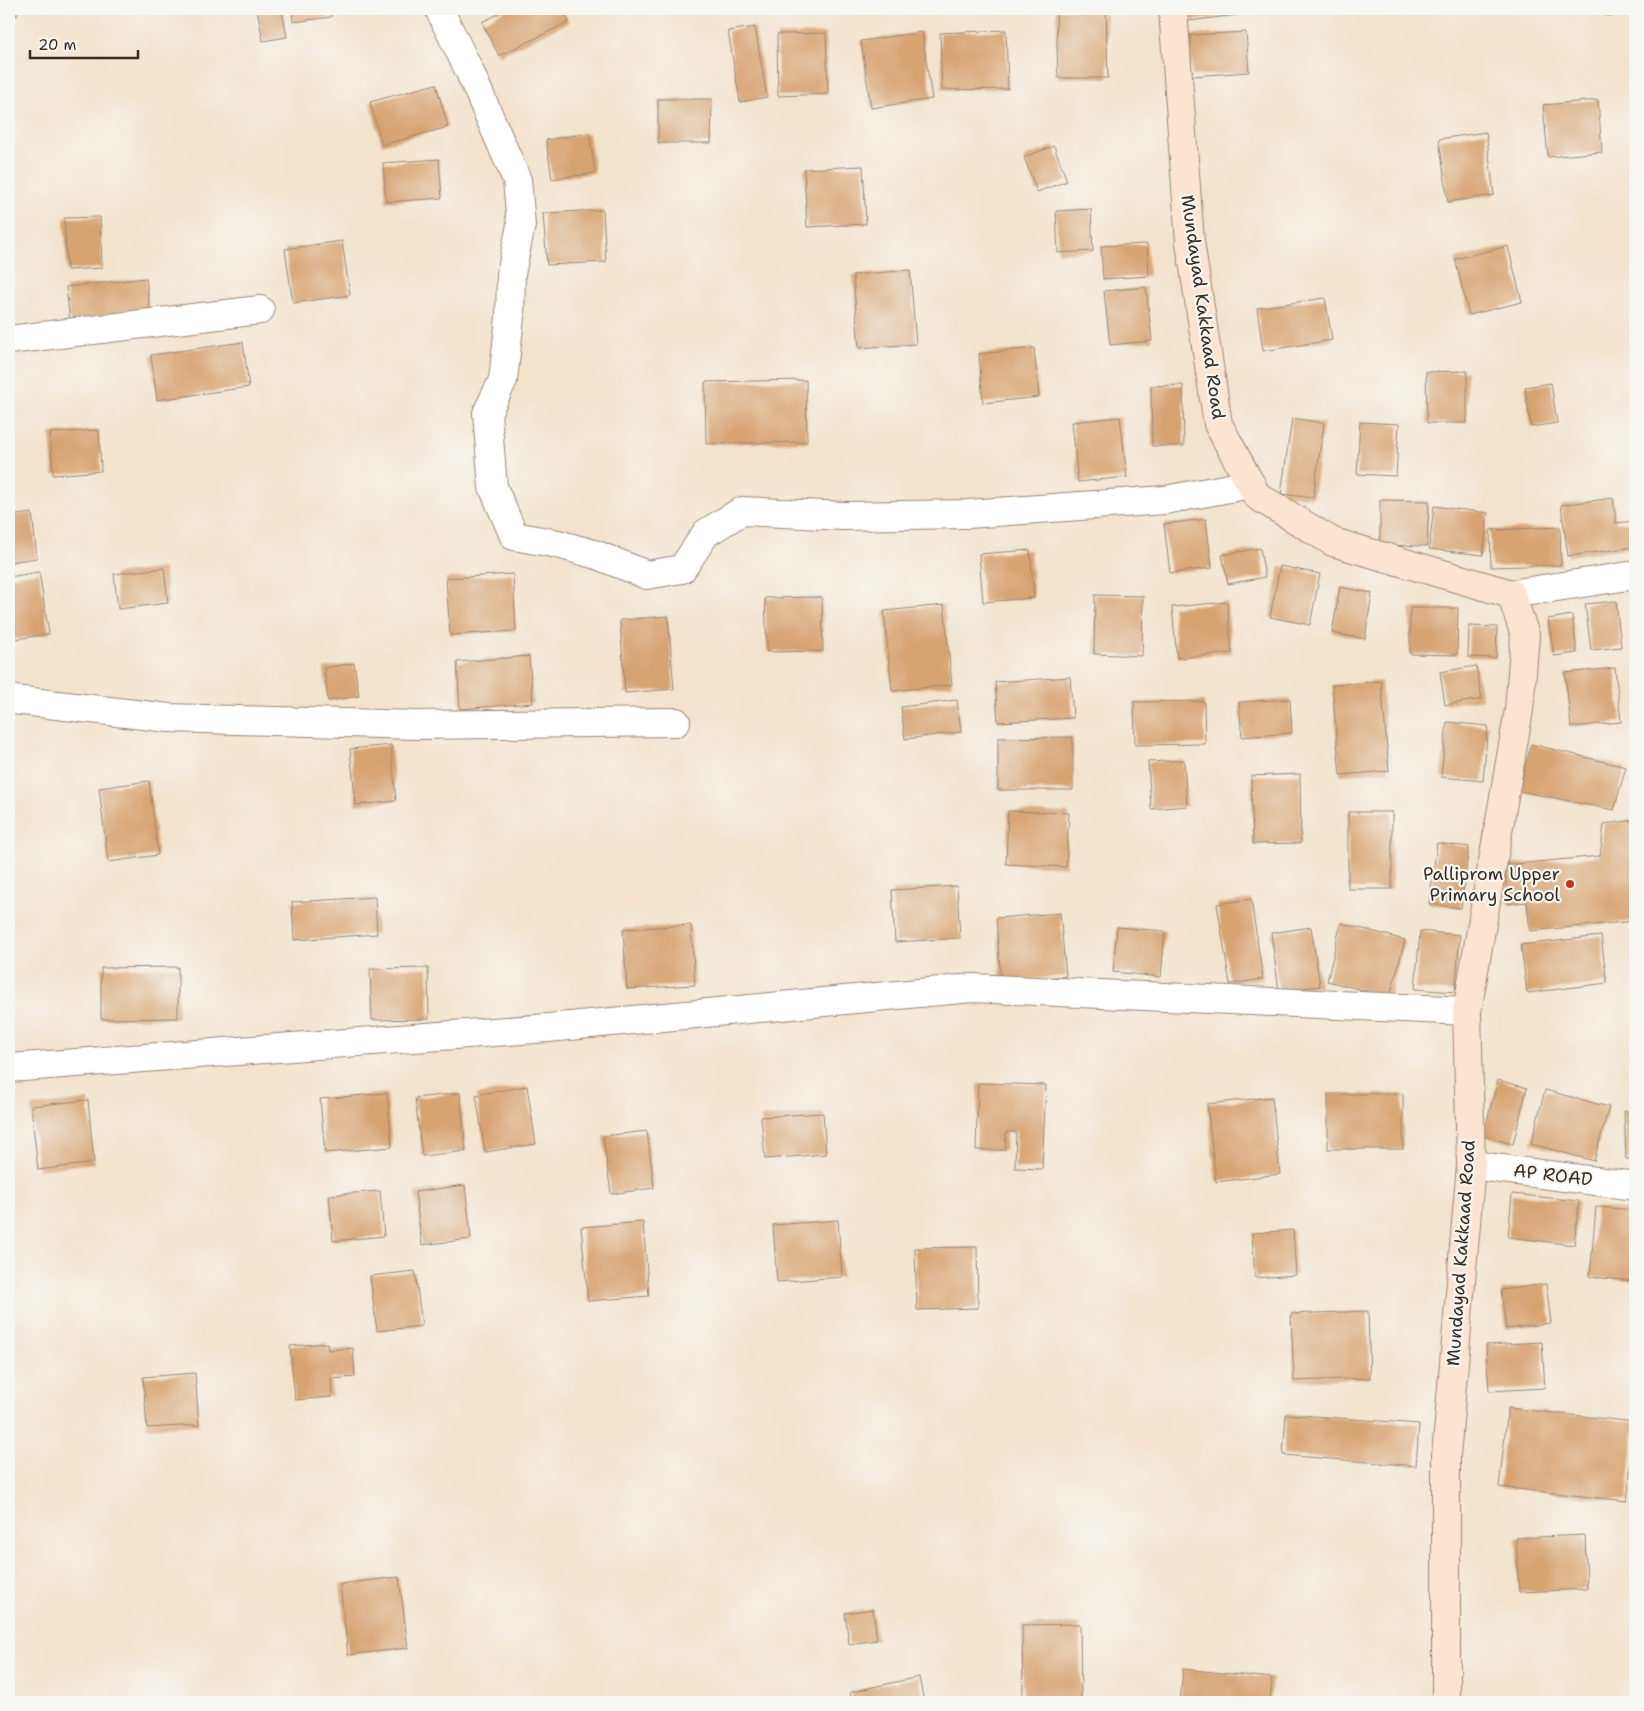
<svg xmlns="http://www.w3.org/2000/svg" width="1644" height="1711" font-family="'Shantell Sans',sans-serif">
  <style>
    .building { fill: #d7a371 }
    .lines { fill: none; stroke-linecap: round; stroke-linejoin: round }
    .street-casing { stroke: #978675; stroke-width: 30 }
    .secondary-casing { stroke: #978675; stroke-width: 30 }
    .street { stroke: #fff; stroke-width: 28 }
    .secondary { stroke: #fde4d1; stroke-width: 28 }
    .poi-dot { fill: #c8321e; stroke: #f6f6f2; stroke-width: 2 }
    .labels { text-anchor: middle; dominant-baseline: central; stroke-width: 4.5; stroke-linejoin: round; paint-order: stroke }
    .street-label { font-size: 18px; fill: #3b2a1e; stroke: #f6f6f2 }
    .poi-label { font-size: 18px; fill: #3b2a1e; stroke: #f6f6f2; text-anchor: end }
  </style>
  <rect width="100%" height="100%" fill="#f6f6f2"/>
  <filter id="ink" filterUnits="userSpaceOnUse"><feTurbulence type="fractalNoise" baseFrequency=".02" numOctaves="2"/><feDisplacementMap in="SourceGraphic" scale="10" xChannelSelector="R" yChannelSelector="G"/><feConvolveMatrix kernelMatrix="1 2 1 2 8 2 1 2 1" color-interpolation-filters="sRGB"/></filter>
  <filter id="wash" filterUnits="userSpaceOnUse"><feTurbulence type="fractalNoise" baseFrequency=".0096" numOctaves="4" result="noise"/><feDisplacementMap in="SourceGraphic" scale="20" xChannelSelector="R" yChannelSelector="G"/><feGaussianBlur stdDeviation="1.12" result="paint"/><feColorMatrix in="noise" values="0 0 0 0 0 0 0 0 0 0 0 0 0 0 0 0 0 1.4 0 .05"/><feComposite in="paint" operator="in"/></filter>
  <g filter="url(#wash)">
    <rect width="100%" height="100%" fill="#f3e3cc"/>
    <g id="blocks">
      <g class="building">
        <polygon points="9,9 17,9 17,16 9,15"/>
        <polygon points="257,9 282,9 287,37 263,41"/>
        <polygon points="292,9 331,9 331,17 293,22"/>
        <polygon points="508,9 563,9 569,22 499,56 482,22"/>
        <polygon points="1106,9 1108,78 1058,78 1056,10"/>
        <polygon points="1186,9 1244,9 1245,14 1188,21"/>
        <polygon points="1605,9 1635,9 1635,14 1606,16"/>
        <polygon points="755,27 767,97 740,102 728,31"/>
        <polygon points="1006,30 1008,89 942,90 940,33"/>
        <polygon points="922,32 932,99 871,108 861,41"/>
        <polygon points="1246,32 1249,72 1192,76 1190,35"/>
        <polygon points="826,33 828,94 778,96 777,34"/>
        <polygon points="436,84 448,127 382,145 370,102"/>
        <polygon points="658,99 712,99 711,143 658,143"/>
        <polygon points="1598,100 1602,152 1548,157 1543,105"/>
        <polygon points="1486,132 1494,195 1448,202 1439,139"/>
        <polygon points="589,133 595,173 552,179 546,140"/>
        <polygon points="1054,146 1067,181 1037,192 1024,157"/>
        <polygon points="439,159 442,198 386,202 383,163"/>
        <polygon points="863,166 866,224 807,227 804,169"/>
        <polygon points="1091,209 1093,251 1058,253 1056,211"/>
        <polygon points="603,210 606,262 547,265 543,213"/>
        <polygon points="100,217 102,268 67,270 64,218"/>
        <polygon points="342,241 350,295 293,303 285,249"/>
        <polygon points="1147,244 1149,276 1103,279 1101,246"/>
        <polygon points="1508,246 1522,302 1469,315 1455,259"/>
        <polygon points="910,270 916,344 859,348 853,275"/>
        <polygon points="146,278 151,322 71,331 66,287"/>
        <polygon points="1146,287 1152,341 1110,345 1104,291"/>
        <polygon points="1325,298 1332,340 1263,351 1257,308"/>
        <polygon points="243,342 249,387 157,400 151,355"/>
        <polygon points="1034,348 1039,397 983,403 979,354"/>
        <polygon points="1467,371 1467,423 1427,423 1426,372"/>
        <polygon points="806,380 807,442 706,444 705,382"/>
        <polygon points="1551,383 1557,423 1531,427 1525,387"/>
        <polygon points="1183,385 1184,446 1152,446 1151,386"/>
        <polygon points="1120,417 1127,477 1078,482 1072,422"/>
        <polygon points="1292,418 1324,423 1313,498 1281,494"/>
        <polygon points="1360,422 1399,424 1396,476 1357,474"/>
        <polygon points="99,430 101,471 53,475 50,433"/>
        <polygon points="1613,498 1616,523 1635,521 1635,547 1568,556 1561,505"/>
        <polygon points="1380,500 1429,501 1427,546 1380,545"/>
        <polygon points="1434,506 1488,513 1483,555 1429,549"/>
        <polygon points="32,513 37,558 9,562 9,516"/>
        <polygon points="1206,519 1212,568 1170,573 1164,524"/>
        <polygon points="1560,527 1561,565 1491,567 1490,530"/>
        <polygon points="1260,548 1265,577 1228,584 1222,555"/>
        <polygon points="1030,550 1034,598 983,602 979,554"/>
        <polygon points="1280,566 1320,574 1310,625 1270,617"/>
        <polygon points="164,568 168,603 118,609 114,574"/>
        <polygon points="39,572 49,634 9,640 9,577"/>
        <polygon points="513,574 516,631 450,635 446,578"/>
        <polygon points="1340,587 1372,593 1365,639 1332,633"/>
        <polygon points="1095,595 1143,596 1142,656 1094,654"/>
        <polygon points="822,597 823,651 767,652 765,598"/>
        <polygon points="1616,601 1621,647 1591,650 1585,604"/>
        <polygon points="1227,602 1232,653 1177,658 1172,607"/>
        <polygon points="1632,602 1635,602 1635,633 1634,633"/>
        <polygon points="944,605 952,685 892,691 884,611"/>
        <polygon points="1410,608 1458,608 1457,655 1410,654"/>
        <polygon points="1572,615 1577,653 1554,656 1548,619"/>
        <polygon points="668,616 674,689 625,693 620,620"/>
        <polygon points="1469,626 1497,627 1496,658 1468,657"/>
        <polygon points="529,656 533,703 460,709 457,662"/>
        <polygon points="354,663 359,696 328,701 324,668"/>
        <polygon points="1476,666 1482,699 1445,705 1440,672"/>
        <polygon points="1615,668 1621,722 1571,727 1565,673"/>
        <polygon points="1070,677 1073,718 998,722 995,682"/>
        <polygon points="1381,681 1389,771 1340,775 1332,685"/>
        <polygon points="1290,699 1292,733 1242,737 1239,702"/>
        <polygon points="957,700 961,732 905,739 901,707"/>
        <polygon points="1204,701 1205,744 1135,745 1134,702"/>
        <polygon points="1447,722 1488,726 1483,781 1441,777"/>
        <polygon points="1073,737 1073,790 998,790 998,738"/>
        <polygon points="1531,744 1626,767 1614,810 1519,791"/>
        <polygon points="391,745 396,801 356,805 350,749"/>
        <polygon points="1184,760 1187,806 1151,809 1148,762"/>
        <polygon points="1300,774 1301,843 1253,844 1251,776"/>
        <polygon points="149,781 158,855 108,862 99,788"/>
        <polygon points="1008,811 1069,813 1066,867 1006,864"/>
        <rect x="1348" y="812" width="44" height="77"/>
        <polygon points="1635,820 1635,921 1530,931 1527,902 1508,904 1504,865 1600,856 1604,824"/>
        <polygon points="1437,843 1469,847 1461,908 1429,904"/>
        <polygon points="957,886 960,938 895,942 892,890"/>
        <polygon points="375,897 377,934 294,940 292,902"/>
        <polygon points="1251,899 1263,979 1230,984 1217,904"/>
        <polygon points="1060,913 1066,976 1001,982 996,918"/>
        <polygon points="1341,923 1405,940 1390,997 1327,981"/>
        <polygon points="691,925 695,985 627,989 623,929"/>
        <polygon points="1117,927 1165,931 1161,977 1113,972"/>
        <polygon points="1311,927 1320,986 1279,991 1271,933"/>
        <polygon points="1420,931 1460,935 1455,992 1415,989"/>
        <polygon points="1601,936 1607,983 1527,993 1521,945"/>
        <polygon points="178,967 178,1018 101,1019 101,968"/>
        <polygon points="428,968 429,1019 372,1020 370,969"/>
        <polygon points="1498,1080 1527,1088 1513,1144 1483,1136"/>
        <polygon points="978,1083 1046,1085 1042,1169 1015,1168 1016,1132 1006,1132 1005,1150 976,1150"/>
        <polygon points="527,1086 536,1144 485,1152 476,1095"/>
        <polygon points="1545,1090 1609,1107 1594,1161 1531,1144"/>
        <polygon points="387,1093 392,1147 325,1153 320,1099"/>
        <polygon points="460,1093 466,1151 422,1156 415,1098"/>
        <rect x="1328" y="1094" width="75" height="55"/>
        <polygon points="1272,1097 1280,1174 1216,1182 1207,1104"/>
        <polygon points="88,1100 94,1163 38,1170 31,1106"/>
        <polygon points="1624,1111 1635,1111 1635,1159 1626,1159"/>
        <polygon points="823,1113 826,1154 765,1159 761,1117"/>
        <polygon points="647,1131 654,1188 611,1194 603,1136"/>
        <polygon points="465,1185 471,1239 422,1245 415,1192"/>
        <polygon points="380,1191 384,1236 333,1241 329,1195"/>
        <polygon points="1512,1194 1579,1201 1574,1245 1508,1237"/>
        <polygon points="1596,1207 1635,1210 1635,1281 1590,1277"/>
        <polygon points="838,1220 842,1277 777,1282 773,1225"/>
        <polygon points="643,1222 649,1296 588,1301 581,1227"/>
        <polygon points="1293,1230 1296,1275 1255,1278 1252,1233"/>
        <polygon points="977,1247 978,1308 917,1310 915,1248"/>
        <polygon points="415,1271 422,1326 377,1331 370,1276"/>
        <polygon points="1546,1284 1551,1323 1506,1329 1501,1290"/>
        <polygon points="1368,1311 1370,1378 1294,1381 1291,1314"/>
        <polygon points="1542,1342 1545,1388 1489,1391 1486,1345"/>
        <polygon points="327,1343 328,1350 353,1348 355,1377 331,1379 332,1397 295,1400 290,1346"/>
        <polygon points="195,1373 199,1425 147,1428 143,1377"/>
        <polygon points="1508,1408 1635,1422 1627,1501 1499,1487"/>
        <polygon points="1286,1414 1419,1424 1416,1466 1283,1455"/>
        <polygon points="1585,1535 1587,1589 1519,1592 1516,1538"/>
        <polygon points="399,1577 408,1648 348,1655 340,1584"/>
        <polygon points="873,1609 877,1640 849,1644 845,1613"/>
        <polygon points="1080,1624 1081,1702 1023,1702 1022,1625"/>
        <polygon points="1183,1669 1272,1678 1270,1702 1180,1702"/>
        <polygon points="919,1677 924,1702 852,1702 850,1692"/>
      </g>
    </g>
  </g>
  <g filter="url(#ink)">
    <use href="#blocks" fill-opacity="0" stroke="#978675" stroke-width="1"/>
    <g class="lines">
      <g class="street-casing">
        <g id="street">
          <polyline points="439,9 469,70 517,180 521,225 511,274 510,317 503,380 487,413 493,487 514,536 558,544 597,555 647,575 682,569 706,533 742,511 844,516 968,514 1165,500 1251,484"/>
          <polyline points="9,340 260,310"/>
          <polyline points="1511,594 1635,575"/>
          <polyline points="9,698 14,700 169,718 416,725 676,722"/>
          <polyline points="9,1068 548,1028 972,988 1467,1011"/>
          <polyline points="1471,1165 1635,1186"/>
        </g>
      </g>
      <g class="secondary-casing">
        <polyline id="secondary" points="1173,9 1190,242 1218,424 1257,496 1333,542 1511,594 1525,635 1519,710 1467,1011 1471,1165 1446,1456 1446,1702"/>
      </g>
      <use href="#street" class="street"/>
      <use href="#secondary" class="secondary"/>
    </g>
  </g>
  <circle class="poi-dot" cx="1570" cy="884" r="5"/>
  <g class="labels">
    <g class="street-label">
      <text transform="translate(1203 307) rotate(82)">Mundayad Kakkaad Road</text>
      <text transform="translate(1553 1175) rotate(7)">AP ROAD</text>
      <text transform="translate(1461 1253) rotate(-86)">Mundayad Kakkaad Road</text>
    </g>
    <g class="poi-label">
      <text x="1560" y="874">Palliprom Upper<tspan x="1560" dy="21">Primary School</tspan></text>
    </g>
  </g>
  <rect width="1644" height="1711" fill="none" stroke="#f6f6f2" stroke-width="30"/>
  <path d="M30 50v8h108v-8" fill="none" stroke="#3b2a1e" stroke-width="2.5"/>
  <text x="38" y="50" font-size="15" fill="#3b2a1e" stroke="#f6f6f2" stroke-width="4" paint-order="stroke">20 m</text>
</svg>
